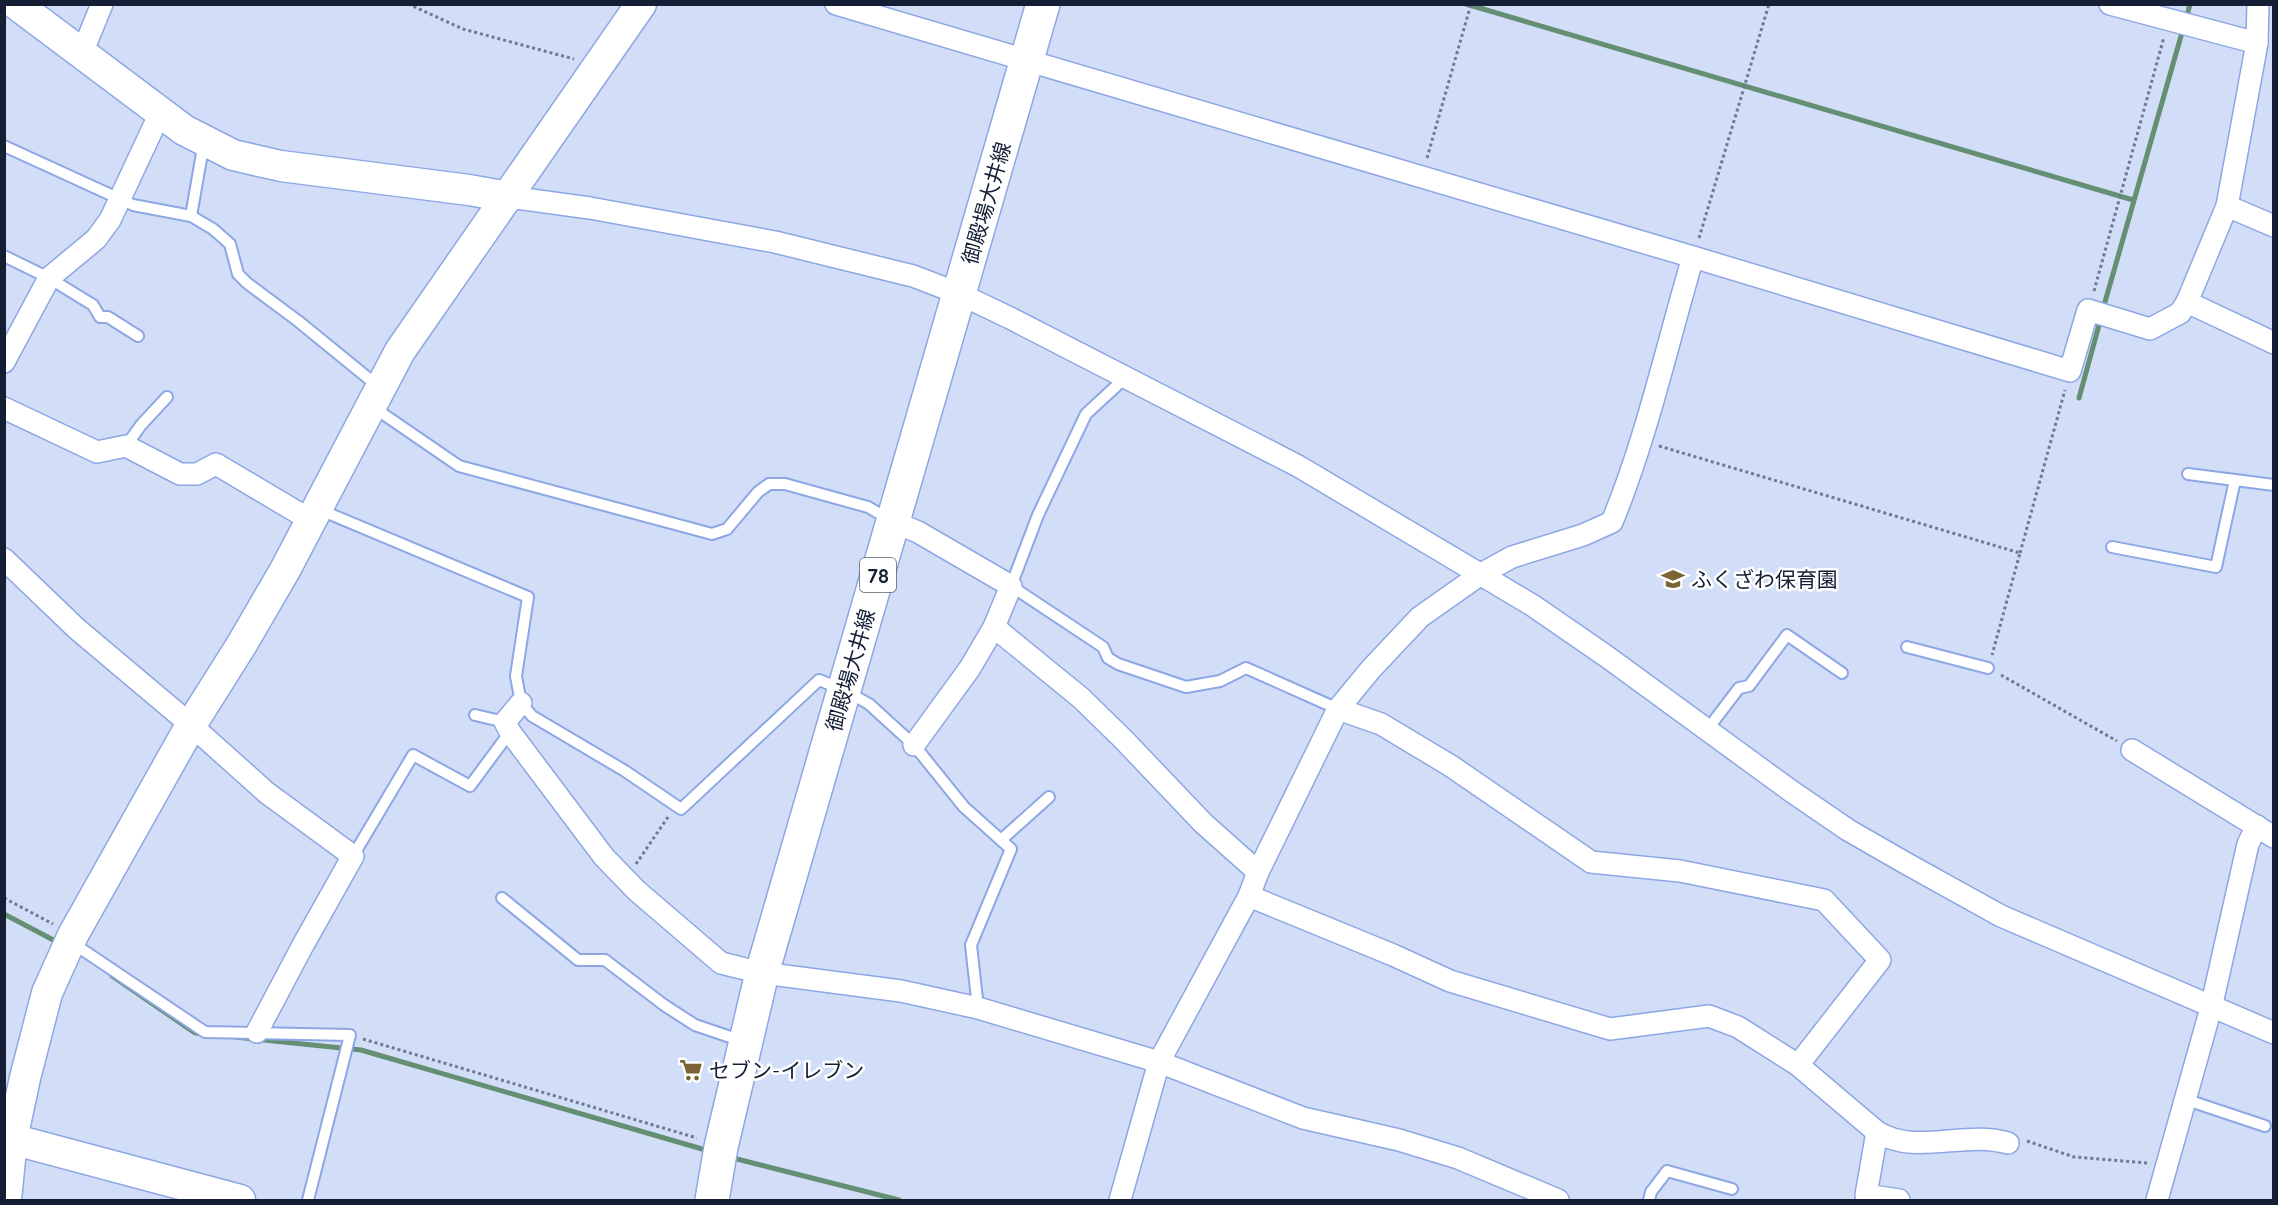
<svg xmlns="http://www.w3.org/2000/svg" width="2278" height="1205" font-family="Quicksand,'Noto Sans JP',sans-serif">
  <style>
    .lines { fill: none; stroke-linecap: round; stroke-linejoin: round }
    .stream { stroke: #658f72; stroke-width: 5 }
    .lane-casing { stroke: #8da7e5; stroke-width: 14 }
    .street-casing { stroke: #8da7e5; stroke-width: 24 }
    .secondary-casing { stroke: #8da7e5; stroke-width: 33 }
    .primary-casing { stroke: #8da7e5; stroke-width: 36 }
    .path { stroke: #6e7992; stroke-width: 3; stroke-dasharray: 3 3; stroke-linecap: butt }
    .lane { stroke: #fff; stroke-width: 10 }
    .street { stroke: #fff; stroke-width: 21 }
    .secondary { stroke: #fff; stroke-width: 30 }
    .primary { stroke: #fff; stroke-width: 33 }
    .labels { text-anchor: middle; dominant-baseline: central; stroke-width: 5; stroke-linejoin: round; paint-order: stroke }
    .shield { fill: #fff; stroke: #5a6272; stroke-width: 1.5 }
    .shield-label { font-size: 20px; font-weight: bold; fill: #141e35 }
    .street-label { font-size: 21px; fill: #141e35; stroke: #fff }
    .poi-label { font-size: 21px; fill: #141e35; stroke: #fff; text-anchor: start }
  </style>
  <rect width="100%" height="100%" fill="#d2def8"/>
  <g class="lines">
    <g class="stream">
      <polyline points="1466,4 2133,200"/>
      <polyline points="2186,20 2190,4"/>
      <polyline points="2103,309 2183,29"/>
      <polyline points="2079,398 2101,318"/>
      <polyline points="4,914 59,943"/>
      <polyline points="112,976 195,1033 205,1034"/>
      <polyline points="235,1037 361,1050 709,1151"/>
      <polyline points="729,1157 899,1200"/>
    </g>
    <g class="lane-casing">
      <g id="lane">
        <polyline points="4,146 133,205 191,216 213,229 230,244 238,274 247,283 298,321 379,387"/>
        <polyline points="191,216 204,142"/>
        <polyline points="4,256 49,278 93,305 100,317 108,317 138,336"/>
        <polyline points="1125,378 1086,414 1038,515 1011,586 1103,647 1108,658 1118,664 1186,687 1220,681 1246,668 1338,709"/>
        <polyline points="373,407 459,466 712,534 727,529 758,492 769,484 785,484 868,507 889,519"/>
        <polyline points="126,446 141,425 167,397"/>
        <polyline points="2188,474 2274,485"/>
        <polyline points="318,509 528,597 516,676 521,703 532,716 625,771 681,809 819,680 844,690 869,704 914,745 964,807 1011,849 971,945 978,1008"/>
        <polyline points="2112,547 2216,567 2235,480"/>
        <polyline points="1907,647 1988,668"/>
        <polyline points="475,715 505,722"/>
        <polyline points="1707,730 1739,688 1749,686 1787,635 1842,673"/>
        <polyline points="1001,840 1049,797"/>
        <polyline points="353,856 413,755 470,786 510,732"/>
        <polyline points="502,898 578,960 605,960 664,1005 695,1025 742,1041"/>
        <polyline points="71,942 205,1032 350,1035 308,1200"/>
        <polyline points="2184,1099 2265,1126"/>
        <polyline points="1649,1200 1651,1192 1667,1171 1732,1189"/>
      </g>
    </g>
    <g class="street-casing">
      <g id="street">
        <polyline points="836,4 1693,257 2070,371 2088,310 2150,329 2180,313 2187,302"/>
        <polyline points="2110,4 2257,43"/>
        <polyline points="2258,4 2257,43 2227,206 2187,302 2274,343"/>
        <polyline points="82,53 102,4"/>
        <polyline points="509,197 590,208 775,242 913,276 960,294 1010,318 1298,466 1532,605 1606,656 1791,791 1848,830 1909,865 2001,916 2274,1033"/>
        <polyline points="2227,206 2274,226"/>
        <polyline points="4,362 49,278 96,239 110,220 161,111"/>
        <polyline points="4,408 97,452 126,446 180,474 197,474 216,464 312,521"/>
        <polyline points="894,522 918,532 1011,586 994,627 970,668 914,745"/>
        <polyline points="4,559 77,629 191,725 267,793 353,856 303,945 257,1032"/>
        <polyline points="994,627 1081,698 1124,740 1203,823 1258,872"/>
        <polyline points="521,703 505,722 510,732 604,857 637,891 721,963 762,973 901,991 978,1008 1159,1062 1303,1118 1399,1140 1458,1158 1558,1200"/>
        <polyline points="1338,709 1381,724 1451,766 1591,862 1680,871 1824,900 1880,960 1798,1065"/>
        <polyline points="2132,750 2274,837"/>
        <path d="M1249,896l144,59 57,26 160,48 99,-13 29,11 60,38 79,67c40,24 87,-2 131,11"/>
        <polyline points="1877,1132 1866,1195 1899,1200"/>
        <path d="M1120,1200l39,-138 90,-166 9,-24 80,-163 33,-40 49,-52 61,-43 31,-17 71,-22 29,-13c35,-85 55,-177 81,-265"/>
        <polyline points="2157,1200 2211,1008 2248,844 2257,826"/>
      </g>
    </g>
    <g class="secondary-casing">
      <g id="secondary">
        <polyline points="16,4 184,130 233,155 281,166 469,190 509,197"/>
        <polyline points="4,1137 240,1200"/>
        <polyline points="6,1200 12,1139 25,1078 47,993 73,935 191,725 242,644 285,570 400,351 641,4"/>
      </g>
    </g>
    <g class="primary-casing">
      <polyline id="primary" points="712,1200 721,1147 762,973 1043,4"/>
    </g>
    <g class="path">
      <polyline points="408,4 463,29 574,59"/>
      <polyline points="1427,158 1471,4"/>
      <polyline points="1699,238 1769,4"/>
      <polyline points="2094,291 2164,37"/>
      <polyline points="1659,446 2020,553 1992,655"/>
      <polyline points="2020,553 2065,390"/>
      <polyline points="2001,675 2117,741"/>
      <polyline points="636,864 668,817"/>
      <polyline points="4,898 53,924"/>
      <polyline points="363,1039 697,1138"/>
      <polyline points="2027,1141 2074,1157 2147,1163"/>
    </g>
    <use href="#lane" class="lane"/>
    <use href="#street" class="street"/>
    <use href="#secondary" class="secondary"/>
    <use href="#primary" class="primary"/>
  </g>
  <defs>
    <g id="school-bare" transform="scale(1.8)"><path d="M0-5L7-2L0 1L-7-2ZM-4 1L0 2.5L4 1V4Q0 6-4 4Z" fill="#7a6434" stroke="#fff" stroke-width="2.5" paint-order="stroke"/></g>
    <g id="supermarket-bare" transform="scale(1.8)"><path d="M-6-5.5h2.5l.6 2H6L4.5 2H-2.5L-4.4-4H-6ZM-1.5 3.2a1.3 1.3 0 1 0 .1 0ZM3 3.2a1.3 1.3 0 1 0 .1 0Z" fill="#7a6434" stroke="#fff" stroke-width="2.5" paint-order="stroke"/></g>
  </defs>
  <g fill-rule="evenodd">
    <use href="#school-bare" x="1673" y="579"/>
    <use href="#supermarket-bare" x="691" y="1070"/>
  </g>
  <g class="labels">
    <rect class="shield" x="860" y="558" width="36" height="34" rx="4.5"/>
    <g class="shield-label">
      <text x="878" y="575">78</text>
    </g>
    <g class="street-label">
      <text transform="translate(986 203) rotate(-74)">御殿場大井線</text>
      <text transform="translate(850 670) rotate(-74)">御殿場大井線</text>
    </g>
    <g class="poi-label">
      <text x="1691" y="579">ふくざわ保育園</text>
      <text x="709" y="1070">セブン-イレブン</text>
    </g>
  </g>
  <rect width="2278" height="1205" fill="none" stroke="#141e35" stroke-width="12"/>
</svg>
